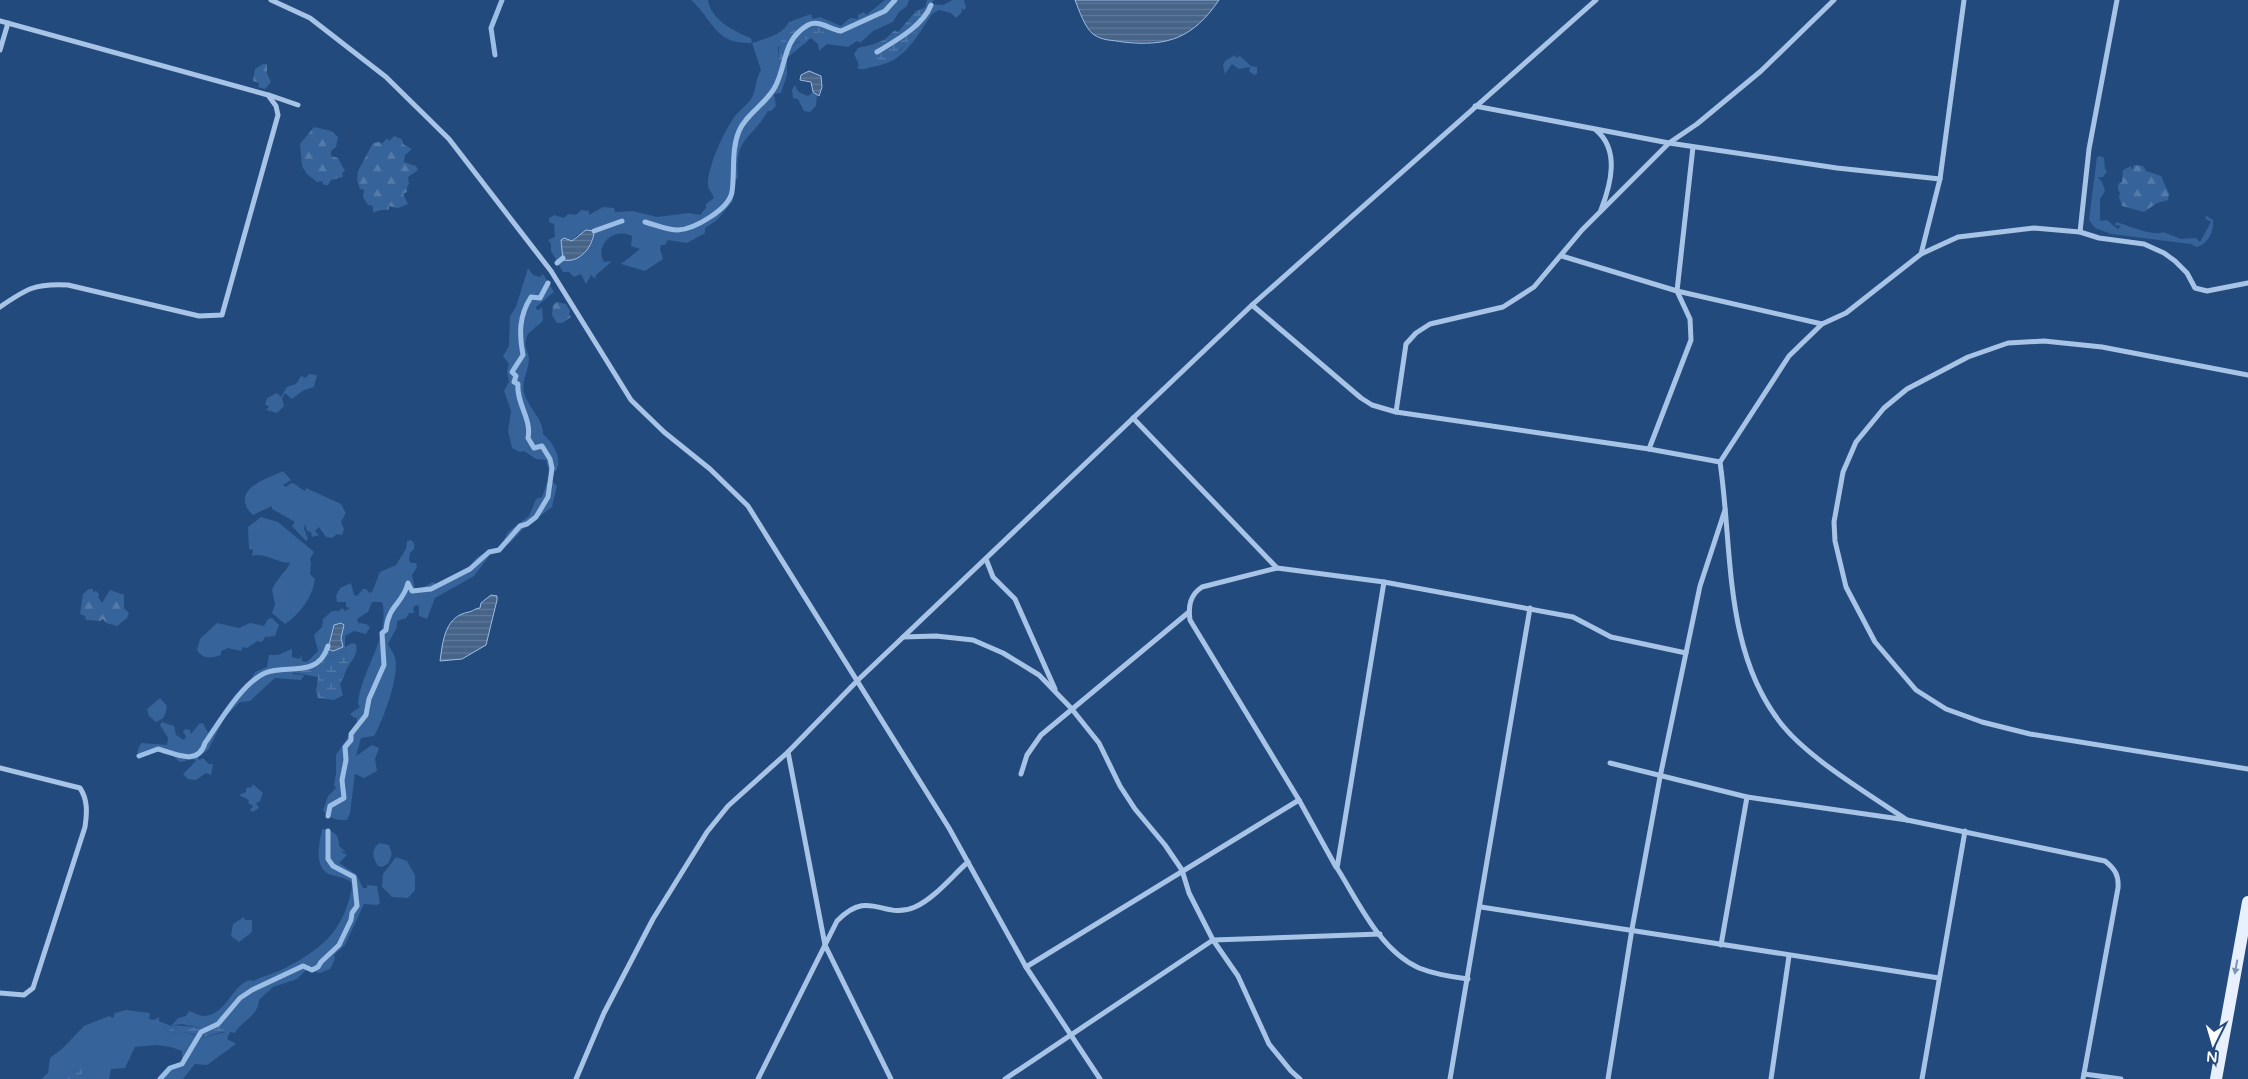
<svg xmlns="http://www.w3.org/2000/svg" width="2248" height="1079" font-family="'Varela Round',sans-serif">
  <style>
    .grass { fill: #36639a; fill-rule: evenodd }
    .forest { fill: url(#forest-firs) }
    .wetland { fill: url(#wetland-marsh) }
    .water { fill: url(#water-rules); stroke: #9bbee6 }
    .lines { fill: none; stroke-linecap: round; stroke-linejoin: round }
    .stream { stroke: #9bbee6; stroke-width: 5 }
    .minor { stroke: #a7c3e6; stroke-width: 5 }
    .primary { stroke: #e8f0fd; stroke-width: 12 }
    .oneway { fill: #7c95b7 }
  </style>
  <defs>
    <pattern id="forest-firs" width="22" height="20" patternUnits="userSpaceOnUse" patternTransform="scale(1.25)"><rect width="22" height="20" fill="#36639a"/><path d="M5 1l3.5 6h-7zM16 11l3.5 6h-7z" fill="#547aa9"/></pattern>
    <pattern id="wetland-marsh" width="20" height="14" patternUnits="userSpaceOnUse" patternTransform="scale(1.25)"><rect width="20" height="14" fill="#36639a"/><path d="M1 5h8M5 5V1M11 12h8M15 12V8" fill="none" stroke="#547aa9"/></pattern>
    <pattern id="water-rules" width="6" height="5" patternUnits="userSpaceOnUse" patternTransform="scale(1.25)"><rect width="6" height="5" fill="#466388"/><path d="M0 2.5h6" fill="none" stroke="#627a9a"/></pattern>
  </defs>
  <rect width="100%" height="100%" fill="#234a7d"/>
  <g class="grass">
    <path d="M691,0h17c2,19 27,32 43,38l1,5c14,-5 29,-7 37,-21l22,-8 2,5 7,-2 21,9 9,-8 8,1v-4l6,-3 2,3 19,-15h24l-2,6 -8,6 -6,10 -20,9 -13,12 -3,-2 -9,6 -21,-3 -8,7 -1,-7 -7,-6 -24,20v17l-6,18 -7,1 2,12 -5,5h-3c-19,32 -33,25 -30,67l-6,5 1,18 -16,19 -12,8v5l-18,10 -19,-3 -3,5h-4l-1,4 3,10 -18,12 -24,-7 19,-15 -9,-3 1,-10c-17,-9 -38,8 -28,26l7,-1 -1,2 -14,12 -1,4 -4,-4 -5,9 -5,-10 -7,3 -5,-5h-6l-12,-21v-7l-3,-4 7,-3 -1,-13 -5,-2v-4l5,-3 10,3 4,-4 8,1 5,-5 8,1v4l14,-8 11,1 1,4 18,-1 24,6 32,-4 11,2 6,-7v-4l8,-6c-3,-7 -7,-9 -6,-17 2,-19 16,-50 27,-65 5,-6 12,-11 16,-17 6,-10 4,-20 10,-29l-9,-27c-38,1 -37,-21 -61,-43zM824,25c-10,13 -24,15 -38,25l-6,26 -2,-29zM577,235l17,5 -12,15 -19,5 -1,-3 4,-17 6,1z"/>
    <path d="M927,0h7l-3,4 12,1 10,-5h11l2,8 -2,2 -3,-2 1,4 -6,6 -5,-5 -12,-3 -7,4c-17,25 -27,48 -60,53 -6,1 -8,4 -15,1l2,-3 -5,-11 4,-6 16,-4 -1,10 27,-3 28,-37 2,-8 -5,1z"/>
    <polygon points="1235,55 1236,58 1240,56 1251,66 1257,67 1257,74 1254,75 1249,71 1250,67 1239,69 1232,64 1225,74 1223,66 1225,61"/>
    <path d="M795,85c3,8 5,8 13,11l5,-4 4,3 -1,11 -6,6 -6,-1 -6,-12 -5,-1 -1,-8z"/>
    <path d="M2100,156l4,2 1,11 2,2 -4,6h-5l4,5 3,9 -5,8v22l7,-1 11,9 3,-3 -6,-1 1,-3c12,3 36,15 47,10l18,7 15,-1 4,4 11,-20 -5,-3 -1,-4 8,5c1,11 -5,25 -17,27l-5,-3 -80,-10 -16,-6 -6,-8 8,-63z"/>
    <path d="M528,268l5,7 7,2 3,-3 11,18 -18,15v2l3,1 3,-3 1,13c-4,6 -13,10 -16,16 -4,10 1,14 2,23 0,10 -8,23 -5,34 4,14 20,27 19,41 10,9 20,24 13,37l-7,1 -3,-12 -10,-1 -12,-8 -4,1 -8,-4 -4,-17 3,-20 -7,-20 5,-9 -2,-11 2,-7 -6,-8 6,-10 1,-30 6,-9z"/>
    <polygon points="309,374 317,375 314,387 304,390 292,399 285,393 282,398 284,406 277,413 266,410 269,407 265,404 267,398 277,393 281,397 287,387 296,384 301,376 306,378"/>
    <path d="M283,471l8,9 -8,5 3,2 5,-4c6,1 8,5 14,8l1,-3 35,16 5,9 -5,9 3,7 -2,6 -5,-1 -5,4 -6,-1 -7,-10 -4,4 4,4 -7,2 -1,-5 -4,-1 -2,-7 -1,5 4,10 -2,2 -14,-15 3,-4 -23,-13v-3l-19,9c-2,-2 -6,-6 -7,-9 -8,-20 24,-28 37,-35z"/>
    <polygon points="551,480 557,486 552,507 525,527 510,543 499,550 508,532 529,516 536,499 542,497 547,483"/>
    <path d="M261,517l17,5 36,30 -4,7 1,5 -1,10 5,5c-2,18 -16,36 -30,45l-13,-11 3,-9 -3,-14c4,-11 14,-18 18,-27 -12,0 -27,-11 -38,-7l1,-6 -4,-1 -1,-22z"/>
    <path d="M411,540l3,3v6l-4,4 -1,7 2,3h5l1,4 -5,8 3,14 7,-1 11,-6 5,3 31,-16c4,-11 14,-17 24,-18l-19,25 -39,22 -8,21 -8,-3v-10l-3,-1 -3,3 1,5h-5l-3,5 -9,3v6l-9,17c2,5 6,9 7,14 5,17 -12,63 -21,78l-13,2 -5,18 16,-11 7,3 -4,11 2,12 -13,7 -9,-4 -5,39 -3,7c-10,0 -19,-1 -24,-10l5,-14 8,-8 -2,-3 2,-11v-19l21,-32 -1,-6 -2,1 -4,-4 10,-7 -2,-3c2,-32 33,-68 24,-102h-10l-4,10 -11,7 1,4 8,1 4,3 -4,7 -12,-3 -9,5v11l7,-4 4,1c3,14 -9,19 -12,32l-4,-3 2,-6 5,-3 -2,-13 -11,6 -4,-1 -2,-6c-7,15 -24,16 -36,24l12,1 -3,5 -26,-2 -25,23 -10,1 -15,15 -17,33 -10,7 1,3 4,-2 6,6h4l-2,11 -5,-2 -10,7 -8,-1 -5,-5 13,-13 -3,-2 -13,3c-17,-16 -20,-12 -41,-6l-2,-4 4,-9 26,2 1,-7 -8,-13 2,-3 12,4 2,9 8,5 2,-4 -3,-4 2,-3 5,1 1,4 8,-10 4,-1 5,10 24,-32 14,-12 9,-17 12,-5 2,-12h9l14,-6v8l8,2 1,-5 1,7 5,1 11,-11 -4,-16 8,-8 1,-8 9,-8h7l3,-3 3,3 5,-3 -4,-1v-5h-9l-1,-6 4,-8 11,-5 3,12 3,1 6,-7h3l4,4 2,-1 8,-20 16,-7 10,-16 1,-8z"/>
    <path d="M272,618l7,7 -4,11 -10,1 -3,5 -5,-1 -10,7 -4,-1 -2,4 -13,-3 -7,3v4c-9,3 -18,5 -24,-5l3,-11 17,-16 22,5 11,-5 14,3 4,-7z"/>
    <path d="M160,698l7,8c-2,9 -1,12 -11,16l-7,-6 -2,-7z"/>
    <polygon points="253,784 263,793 260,801 256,803 259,808 253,812 250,810 253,806 248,803 249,800 239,795 246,792 246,788 252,787"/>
    <path d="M322,829c10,1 18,5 17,17l7,6 -6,-1 7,4 -8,8 17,11 7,14h4v-3l10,1 3,17 -3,2 -13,-1 -19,41 -11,10 1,4 -5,10 -10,4 -14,-3 -9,9 -24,8 -14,13c-1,17 -17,20 -24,33l-5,-1 -3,7 9,5 -29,21 -12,-1 -12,15h-23l10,-11 12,-4v-13l-11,-4 -15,-2 -21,2 -10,21 -14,1 -2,10h-68l7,-6 2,-15 13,-10 21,-22 25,-10 4,2 2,-5 11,-3 24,3 -1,6 5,1 5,-3v4l12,5 7,-8 8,-2 3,-5c5,1 9,5 15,5 22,-1 26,-28 45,-36l5,1c8,-5 16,-6 25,-10 39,-19 65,-38 73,-84l-1,-5c-7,-5 -14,-5 -22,-8 -16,-7 -9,-33 -7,-45zM181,1024c15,2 23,8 37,0l7,8 -22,6 -19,-6 -11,3 -2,-9z"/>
    <path d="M379,843l10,2 3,9 -4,10 -6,3 -4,-1c-6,-9 -7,-16 1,-23z"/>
    <polygon points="396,857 407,861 415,875 415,890 408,898 392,897 382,887 383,874"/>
    <polygon points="244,917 245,920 252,920 252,932 239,942 231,936 233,924"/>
  </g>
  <g class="forest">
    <polygon points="263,64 267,64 267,74 271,82 265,89 258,87 259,83 253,81 255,69"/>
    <polygon points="314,127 331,131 338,137 336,147 331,151 331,156 338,158 345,171 342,173 343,177 331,180 328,185 324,185 322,181 317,182 307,174 302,166 300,144"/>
    <polygon points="394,136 402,139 403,144 412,149 405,155 404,162 416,166 418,170 408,177 409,184 407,187 407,192 403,194 408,204 398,208 389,206 389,210 380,210 373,213 373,206 368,205 363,197 364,190 360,189 357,180 358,171 373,143 380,142 382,144 387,138 389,141"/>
    <polygon points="2134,165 2143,166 2146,171 2161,176 2169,194 2168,200 2157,203 2144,212 2122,206 2119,197 2120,193 2118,190 2118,184 2122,182 2123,170 2131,166 2132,170"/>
    <polygon points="557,302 566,304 570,311 569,315 571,317 562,323 557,323 552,315 553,305"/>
    <polygon points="89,589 93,589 93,592 96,591 99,594 98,597 102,603 110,590 124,595 124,608 129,613 127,618 117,626 106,623 103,619 100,621 86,620 85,616 80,614 83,594"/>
  </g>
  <g class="wetland">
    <path d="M931,5c-8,22 -27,44 -46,57l-10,-4 -2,-4 1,-10 10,-4 11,-10 3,2 18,-21z"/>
    <path d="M818,23l18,7 -2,5 -15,-3 -8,6 -13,4 -12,8 -7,27c1,-9 -1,-18 0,-27 0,-19 25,-24 39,-27z"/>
    <path d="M328,649l2,7 4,1 13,-7 -2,5h5v5l-10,13 4,3 -4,8 3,11 -9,5 -16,-2 -2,-6 2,-15 -33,-6c16,-2 38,-5 43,-22z"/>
    <path d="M221,1020l10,4 -1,8h-8l-24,7 -2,-4 -12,-3 -11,3 -4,-2 2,-7c16,-1 23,2 39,3z"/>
    <polygon points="83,1057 87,1059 80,1079 64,1079 72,1066"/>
  </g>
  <g class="water">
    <path d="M1075,0h144c-26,38 -51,47 -96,42 -10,-2 -21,-1 -30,-8 -8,-6 -14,-24 -18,-34z"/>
    <polygon points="809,71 821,76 822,87 819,96 813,92 811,82 800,80 801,75"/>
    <path d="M586,230l8,1c0,14 -14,33 -31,29l-2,-20 3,-2 8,3z"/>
    <path d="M491,595l6,1v4l-11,45 -24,14 -22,2c3,-21 5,-45 29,-49 5,-1 6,-4 11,-4l1,-5z"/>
    <polygon points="341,623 344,625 341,638 343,647 333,651 328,649 334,625"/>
  </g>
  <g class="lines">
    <g class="stream">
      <path d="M877,52c18,-11 46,-26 54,-47"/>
      <polyline points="495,55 491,28 502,0"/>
      <path d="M645,222c11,3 22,8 33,8 17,-1 51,-21 54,-38 3,-20 -1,-42 7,-61 7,-17 27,-27 36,-44 12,-22 7,-47 33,-62 11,-6 22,5 33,6l44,-20 10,-11"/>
      <polyline points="594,231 622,221"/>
      <polyline points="557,263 563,258"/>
      <path d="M139,756l19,-7c16,4 40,18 47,-6 14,-20 37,-60 60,-70 21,-9 53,6 63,-27"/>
      <path d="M328,816l2,-10 14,-8 -2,-18 4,-20 -1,-13 6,-7v-6l15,-19 3,-16 15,-34 -2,-32 4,-3c2,-25 17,-26 22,-47l4,8 19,-2 39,-20 19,-17 10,-2 21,-24 7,-2 9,-7 12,-20 4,-29 -2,-9 -8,-13 -8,2 -6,-10c4,-19 -12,-35 -10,-54l-4,-2 2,-6 -4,-4 11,-17c-4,-22 -4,-39 8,-58l9,1 8,-15"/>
      <polyline points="160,1079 170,1068 182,1064 201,1032 218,1024 240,998 252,990 303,966 312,970 318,967 321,962 339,945 351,920 352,913 357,906 354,877 333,866 328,859 328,831"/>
    </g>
    <g class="minor">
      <polyline points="271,0 310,18 386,77 449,139 551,271 631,400 664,432 710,469 748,506 949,828 1026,967 1100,1079"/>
      <path d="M0,21l268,74 8,11 2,9 -56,200 -23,1 -131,-31c-33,-2 -42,4 -68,22"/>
      <polyline points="0,50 8,23"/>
      <polyline points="269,95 298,105"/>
      <polyline points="1475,106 1669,143 1837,168 1940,179"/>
      <path d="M1596,130c24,20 15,54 5,80"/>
      <polyline points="2080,232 2089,149 2117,0"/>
      <polyline points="1921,254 1940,179 1964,0"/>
      <polyline points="1562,256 1677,291 1822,324"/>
      <polyline points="1252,305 1361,398 1372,405 1396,412 1649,449 1720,462"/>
      <polyline points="2248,375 2102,347 2044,341 2008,343 1968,357 1907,389 1884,408 1856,442 1843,472 1834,522 1835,541 1846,587 1875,642 1916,690 1946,709 1982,722 2030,734 2248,769"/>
      <polyline points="1396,412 1406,344 1416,333 1430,324 1503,307 1534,287 1582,230 1669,143 1697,124 1761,71 1834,0"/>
      <polyline points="1133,418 1277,568 1384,582 1573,617 1611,637 1686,653"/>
      <polyline points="1649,449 1691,340 1690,319 1677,291 1693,147"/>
      <polyline points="986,559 993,577 1015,599 1055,689"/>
      <path d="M1277,568l-75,19c-12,8 -14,19 -12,33l109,180 37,67"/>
      <path d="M1384,582l-47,286c21,33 43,83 82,100 15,6 33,9 49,11"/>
      <polyline points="903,637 936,636 973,640 1003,653 1039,675 1071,708 1099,743 1120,786 1135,809 1165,845 1182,870 1189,893 1213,940 1238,976 1269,1044 1291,1071 1300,1079"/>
      <polyline points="788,752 825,945 891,1079"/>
      <path d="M1610,763l137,34 160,23 198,41c10,8 14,14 13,27l-35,191"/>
      <path d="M0,768l80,20c8,12 7,25 5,39l-52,161 -9,7 -24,-2"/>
      <polyline points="1021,774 1027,755 1041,735 1189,612"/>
      <path d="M1907,820c-37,-25 -96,-60 -124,-94 -60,-73 -50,-176 -63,-264l69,-106 33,-32 24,-11 75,-59 37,-17 76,-9 46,4 19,6 45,6 20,9 11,8 12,12 8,15 12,3 41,-8"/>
      <polyline points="1481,907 1939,978"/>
      <polyline points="1721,945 1747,797"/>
      <polyline points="1026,967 1299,800"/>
      <polyline points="2084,1074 2121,1079"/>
      <polyline points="576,1079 604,1013 653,919 707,832 728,806 788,752 858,680 1252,305 1596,0"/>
      <path d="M758,1079l79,-158c33,-34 46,0 78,-14 20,-9 37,-31 53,-45"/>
      <polyline points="1005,1079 1213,940 1380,934"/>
      <polyline points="1450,1079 1530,608"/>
      <polyline points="1608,1079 1632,929 1660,777 1700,586 1725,510"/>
      <polyline points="1771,1079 1789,956"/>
      <polyline points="1922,1079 1965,831"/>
    </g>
    <polyline class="primary" points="2216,1079 2248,902"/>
  </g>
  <defs><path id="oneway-solid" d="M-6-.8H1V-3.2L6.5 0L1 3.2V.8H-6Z" transform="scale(1.25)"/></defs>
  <use class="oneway" href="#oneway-solid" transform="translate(2236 967) rotate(100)"/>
  <g transform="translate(2213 1044) rotate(185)" stroke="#234a7d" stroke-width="4" paint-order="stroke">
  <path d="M0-4L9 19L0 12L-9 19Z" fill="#ffffff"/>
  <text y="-8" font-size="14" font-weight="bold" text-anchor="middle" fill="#ffffff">N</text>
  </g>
</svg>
